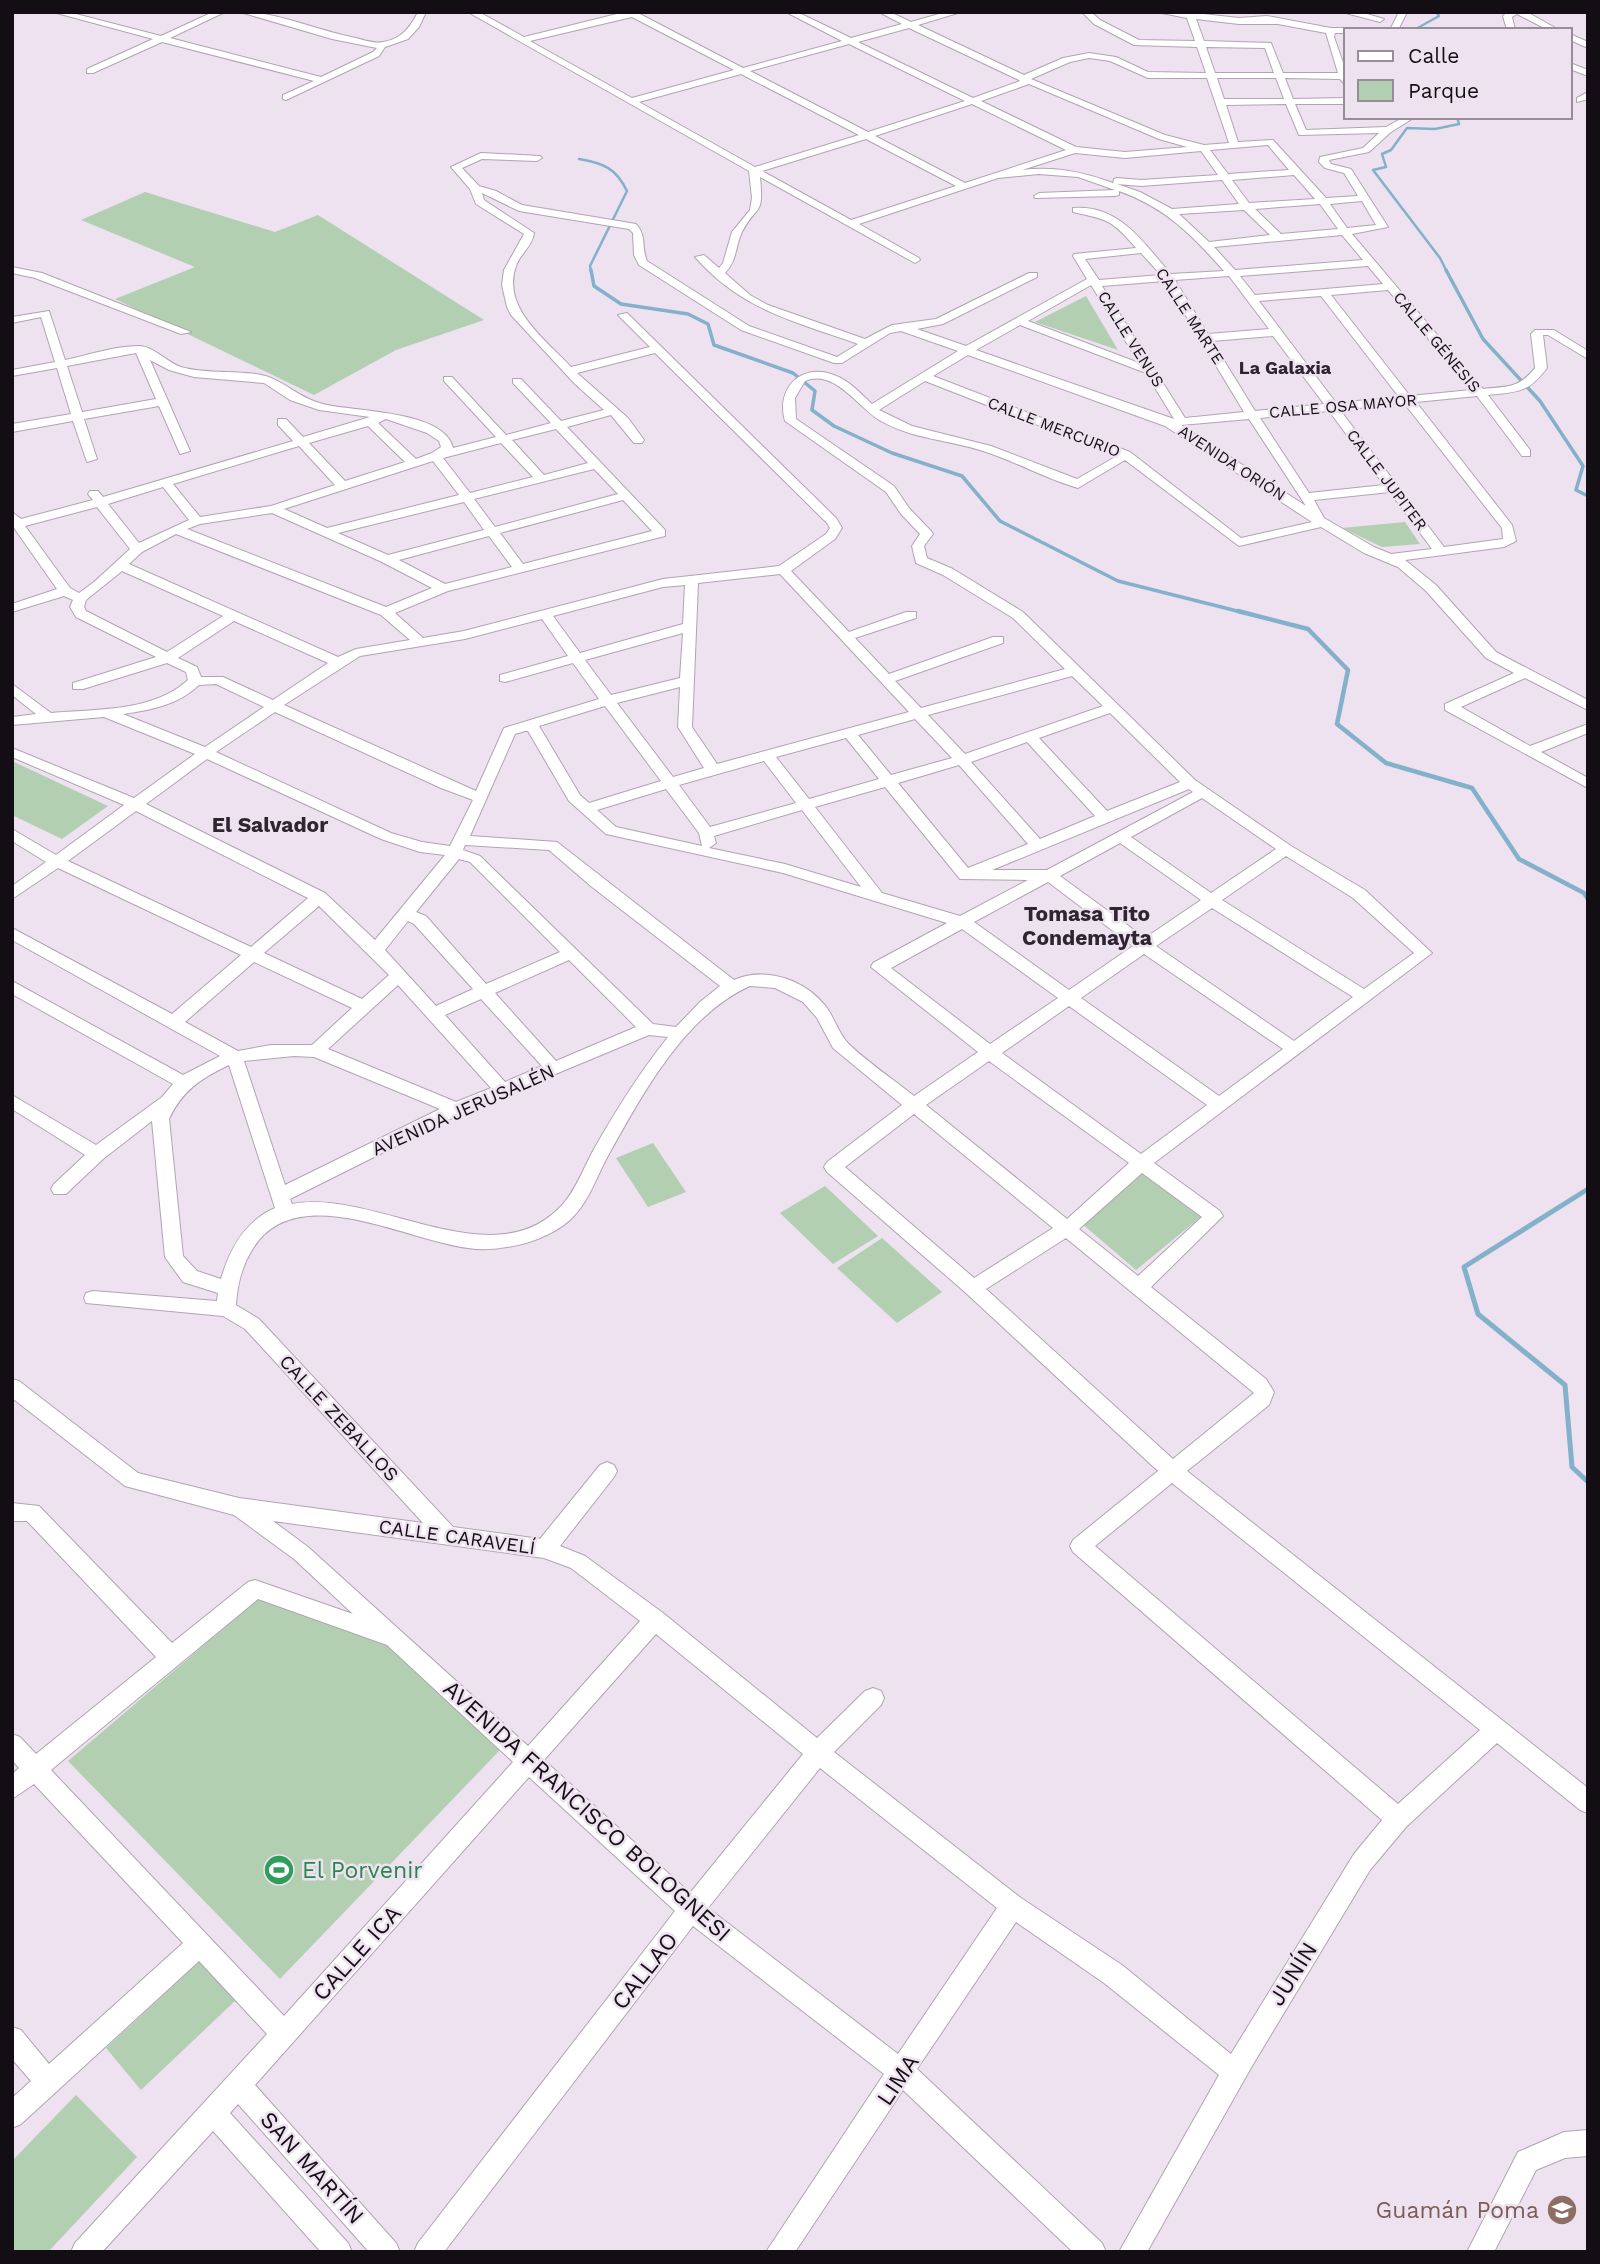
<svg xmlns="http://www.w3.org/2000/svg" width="1600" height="2264" font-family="'Work Sans',sans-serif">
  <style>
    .green { fill: #b2cfb2 }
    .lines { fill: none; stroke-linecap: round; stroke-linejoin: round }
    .stream-far3 { stroke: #84b1ca; stroke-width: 2.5 }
    .stream-far2 { stroke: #84b1ca; stroke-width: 3.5 }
    .stream-far1 { stroke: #84b1ca; stroke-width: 4.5 }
    .stream { stroke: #84b1ca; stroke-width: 5 }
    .minor-casing { stroke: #b1a4b2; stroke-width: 2 }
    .minor { fill: #fff; fill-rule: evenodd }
    .labels { text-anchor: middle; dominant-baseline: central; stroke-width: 5; stroke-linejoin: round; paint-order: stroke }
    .far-street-label { font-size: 16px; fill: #130e13; stroke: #eee1f0 }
    .far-neighbourhood-label { font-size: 18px; font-weight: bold; fill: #2f2531; stroke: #eee1f0 }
    .street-label { font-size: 19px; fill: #130e13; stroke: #eee1f0 }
    .neighbourhood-label { font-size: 21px; font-weight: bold; fill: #2f2531; stroke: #eee1f0 }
    .near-street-label { font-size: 23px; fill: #130e13; stroke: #eee1f0 }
    .near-leisure-label { font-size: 23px; fill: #27864d; stroke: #eee1f0; text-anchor: start }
    .near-education-label { font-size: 23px; fill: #785e54; stroke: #eee1f0; text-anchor: end }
  </style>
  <rect width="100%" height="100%" fill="#eee1f0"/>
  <g class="green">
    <polygon points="145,192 275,232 318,215 484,320 396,350 314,395 115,299 195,267 81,220"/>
    <polygon points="1086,296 1118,350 1035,322"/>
    <polygon points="1405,522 1420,544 1382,547 1342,528"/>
    <polygon points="12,761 108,806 62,839 12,815"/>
    <polygon points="653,1143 686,1192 648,1207 616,1158"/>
    <polygon points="1144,1170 1202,1216 1136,1270 1080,1222"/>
    <polygon points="825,1186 878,1236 833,1264 780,1213"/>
    <polygon points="882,1238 942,1292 897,1323 837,1268"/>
    <polygon points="258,1599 387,1645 500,1750 280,1979 68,1761"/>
    <polygon points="200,1961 236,2000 141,2090 106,2048"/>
    <polygon points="76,2095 137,2157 48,2252 12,2252 12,2161"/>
  </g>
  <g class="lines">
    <g class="stream-far3">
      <polyline points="1414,30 1439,16 1436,12"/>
      <path d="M579,159c24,4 37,9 48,32l-37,75 1,6"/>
      <polyline points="1447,272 1440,258 1373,170 1386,167 1382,154 1391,150 1407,128 1435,129 1459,124 1457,117"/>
    </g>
    <g class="stream-far2">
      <polyline points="591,270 594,286 621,304 688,314 708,324 714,345 793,373 815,391 812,410 834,426 892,453 962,476 1000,521 1118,581 1245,613"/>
      <polyline points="1446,270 1483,339 1540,401 1583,466 1576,490 1588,496"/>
    </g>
    <polyline class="stream-far1" points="1238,611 1308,629 1348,670 1337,724 1386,763 1472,788 1519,859 1584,893 1588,899"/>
    <polyline class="stream" points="1588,1189 1464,1267 1478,1314 1565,1385 1572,1467 1588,1482"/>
    <g class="minor-casing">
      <g id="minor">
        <path d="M53,12h15l93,24 52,-24h12l-55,26 151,39 52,-25 4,-4 -45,-9 -92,-27c39,0 78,19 116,26 8,2 19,6 27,4 18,-3 27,-14 35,-30h8l-7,15 -11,12 -23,8 -6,9 -93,44 -3,-1v-4l31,-14 -152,-39 -69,31h-6v-4l66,-30z"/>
        <path d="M468,12h11l45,25 101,-25h11l107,56 99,-27 -56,-29h11l54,26 51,-14 -23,-12h11l21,10 35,-10h15l-43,13 106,50 39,-17 26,-5 27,4 32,15 58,1 -9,-26 -63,-2 -40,-21 -12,-12h9l9,8 39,20 56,1 -8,-23 -30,-6h28l54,6 28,-2 64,12h18l-3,5h-11l-1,4 12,34v15l-6,-7 -55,-1 8,21 53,-1v6h-51l11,26 80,-3 18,-10h11l-24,15 -22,20 -40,8 2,4 20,5 37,58 -36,7 131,155c25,-3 35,0 52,-21l-4,-34 4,-4h19l34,21v8l-40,-24h-5l4,33c-19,25 -29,24 -59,27l42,55v6h-8l-45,-60 -61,6 96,123 4,16 -12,6 -99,13 31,25 60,67 92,48v10l-63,-32 -64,29 69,39 58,-22v9l-47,19 47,26v10l-143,-78v-6l69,-31 -28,-15 -60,-67 -28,-24 -34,-14 -43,-26 -82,19 -114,-86 -47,28c-32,-9 -63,-27 -95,-37 -33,-11 -71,-12 -102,-30 -22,-12 -46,-53 -76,-40l-10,17 1,21 98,67 15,22 22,23 2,3 -9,12 3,12 26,11 70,43 172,168 96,66 74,44 67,63 -278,210 66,48 3,5 -72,71 115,92 8,13 -5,13 -82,66 401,317v25l-8,-3 -83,-67 -91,84 -36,43 -118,196 -105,186h-28l100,-177 -115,-92 -88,-61 -99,147 185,174 4,9h-33l-170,-162 -108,162h-29l118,-178 -191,-148 -249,326h-30l4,-9 257,-332 -146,-134 -274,308 141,158 4,9h-31l-131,-148 -8,9 118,130 4,9h-31l-108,-121 -111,121h-31l4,-9 192,-209 -68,-73 -178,163 -9,4v-30l19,-17 -19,-22v-32l9,3 28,34 134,-121 -149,-159 -22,15v-25l7,-6 -7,-8v-26l8,3 16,17 120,-97 -129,-136h-15v-18l27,3 133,137 76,-61 7,-2 98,34 -59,-55 -60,-44 -109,-29 -113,-88v-19l7,2 119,92 101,25 184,25 -178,-194 -22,-13 -137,-13 -2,-5 2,-5 7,-2 124,10 1,-8 -35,-11 -18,-25 -13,-136 -49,38 -37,35h-12l-3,-5 3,-5 31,-29 -73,-46v-14l84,50 66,-48 11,-13 -161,-90v-13l171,94 37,-19 -208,-116v-12l160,86 69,-59 -183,-87 -46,31v-13l34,-24 -34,-21v-12l44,26 68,-50 -112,-48v-9l122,50 61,-44 -91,-37 -92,8v-8l24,-3 -24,-19v-11l39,29c44,-4 103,-1 137,-33l-2,-8 -19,-9 -84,26h-10v-6l83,-26 -80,-40 -6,-10 3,-7 -9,-4 -52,16v-8l45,-15 -45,-64v-13l9,7 72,-19 -5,-6 2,-3h8l5,6 190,-56 -15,-16v-6h8l17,18 67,-20 -51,-7 -29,-10 -26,-17 -70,-6 -25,-7 -19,-10 40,91 -10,3 -21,-48 -75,13 13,40 -10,3 -14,-41 -61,11v-8l59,-10 -14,-46 -45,8v-6l43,-8 -14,-45 -29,6v-6l37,-6 16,49c24,-5 50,-14 74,-14 14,0 29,17 42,21 26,8 70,2 90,11 19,8 29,20 52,26 30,8 122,6 130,44l43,-11 -52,-56v-4h8l54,58 45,-12 -38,-40v-4h8l40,42 43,-11 -29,-26 -64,-69 -4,-8 -5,-22 2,-15 20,-36 -48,-30 -6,-15 -19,-22 30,-14 59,3 2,2 -5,3 -55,-2 -20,9 17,18 17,5 26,14 114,19c11,11 5,24 11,37l102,65 88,31 21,-13c-65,-23 -116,-34 -163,-87l9,-2 15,13 4,-5 9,-31 18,-22 2,-12 -3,-27zM632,17l102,53 -102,28 -102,-57zM1196,19l43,5h39l48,9 12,40h-55l-12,-30 -67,-2zM909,28l110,52 1,1 -47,17 -115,-56zM849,44l116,57 -97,31 -118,-61zM1206,47l59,1 9,25h-59zM1089,58l21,3 38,17h59l22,65 -25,2 -39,-10 -134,-56 39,-17zM741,74l118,61 -104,32 -116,-65zM1217,78h59l8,21h-60zM1029,84l130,55 28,8 -62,5 -49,-5 -95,-46zM972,104l94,46 -101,33 -90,-47zM1286,104l13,31 80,-2 -16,15 -43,9 -1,5 6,6 19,5 14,23 -32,2 -53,-58 -35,2 -12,-37zM866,139l90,47 -105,34 -89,-49zM1268,145l21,25 -61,4 -18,-24zM1201,151l17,24 -77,5 -24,-2 -3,1 -1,4c-30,-11 -58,-17 -91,-13l53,-17 50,5zM1039,174l39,3 37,13 -76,3 -5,3 1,2 80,-2 4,-1v-4c47,17 72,43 105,80l-53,3c-27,-30 -51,-70 -98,-66v4c36,8 39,8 63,36l-62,6 -1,2 14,23 -121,67 -49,-17 26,-5 94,-47v-4h-8l-93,46 -44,6 -27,14 -97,-34 -18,-10 -25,-22c12,-12 10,-26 17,-41 15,-29 22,-14 18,-55l155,86 5,-3 -1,-2 -60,-34 139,-46zM1294,175l21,24 -66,4 -17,-23zM1222,180l17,24 -67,5 -32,-17 -23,-8 24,2zM482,193l37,18 110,18 4,4 1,22 5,10 102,65 93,33h8l48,-30 11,-2 57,20 -86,53c-12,-11 -24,-25 -41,-30 -32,-10 -55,16 -46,47l101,71 15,22 19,20 -8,12 4,17 27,12 70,43 52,51 -144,39 -26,-27 108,-38v-6h-10l-104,37 -34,-36 61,-20v-6h-10l-57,20 -58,-61 44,-32 7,-11 -6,-10 -209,-205 -9,2 32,32 -79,20c-25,-27 -70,-59 -55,-101 4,-12 16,-19 18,-33l-50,-33zM1362,201l14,24 -29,3 -17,-24zM1320,204l18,25 -57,5 -26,-25zM1244,210l26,25 -61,7 -30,-28zM1342,235l21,25 -128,10 -21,-23zM1141,253l20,22 -62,5 -14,-21zM1368,266l15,18 -128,11 -15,-19zM1229,276l40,53 -61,5 -33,-54zM1165,281l79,131 -59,6 -83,-132zM1091,285l48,78 -111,-42zM1388,290l83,100 -61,6 -79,-101zM1321,296l78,101 -63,6 -77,-102zM1020,325l126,48 28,46 -198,-69zM1273,336l51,68 -69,7 -43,-70zM136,353l20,46 -74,13 -15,-46zM655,353l172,170 3,5 -4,6 -47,32 -116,13 -199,52 -41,7 -28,-25 53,-22 217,-55v-6l-98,-103 44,-12 23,28h8l2,-3 -16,-22 -51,-45zM968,355l197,71 147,96 -71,16 -111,-86 -197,-76zM925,381l192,75 -40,23 -86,-33 -79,-20 -33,-16zM1404,403l98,125 1,11 -59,8 -104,-137zM1329,411l55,74 -75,8 -49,-75zM386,419l41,14 12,8 2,6 -9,6 -16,6 -38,-36zM1249,419l57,87 -125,-81zM368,426l37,36 -60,19 -36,-38zM556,429l32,34 -44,12 -32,-35zM501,443l32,34 -63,16 -27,-35zM299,446l36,39 -64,21 -71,11 -27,-33zM433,461l26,34 -132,33 -43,-19zM594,469l24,25 -123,33 -21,-28zM163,487l26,33 -50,23 -31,-39zM1390,492l42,57 -41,5 -17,-7 -50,-29 -10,-18zM623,500l29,31 -129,33 -23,-31zM464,502l20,28 -96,25 -50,-22zM97,507l33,42 -36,33 -15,11 -9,-5 -45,-62zM272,513l110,49 50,26 -46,19 -199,-78 13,-5zM176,534l205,81 29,25 -54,9 -18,8 -209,-93 13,-12zM489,536l23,31 -67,17 -46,-24zM122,571l101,45 -56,36 -81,-41 -2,-4 2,-7zM780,574l129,138 -192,52 -25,-37 6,-144zM685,585l-2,39 -103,29 -27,-37 110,-29zM542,619l26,37 -68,19v6l5,1 68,-19 26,36 -95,29 -28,63 -192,-86 76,-49 105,-17zM234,621l94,42 -55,37 -50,-23h-22l-4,-10 -19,-9zM683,633l-3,45 -69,17 -26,-35zM1072,676l31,30 -138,48 -37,-39zM216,684l48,23 -59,40 -82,-33c28,-4 55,-9 76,-29zM680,687l-2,40 26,41 -31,9 -56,-74zM605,706l56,75 -72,22 -9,-8 -41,-69zM275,712l166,76 32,12 -23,46 -28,-4 -31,-9 -175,-81zM1110,713l70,69 -73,29 -68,-73zM915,719l37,39 -61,17 -33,-40zM525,731h3l41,70 37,33 177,39 164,50 -74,40 -2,4 107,85 -64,44c-17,-14 -55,-40 -68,-55 -8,-10 -12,-23 -19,-33 -21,-28 -61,-42 -93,-28l-177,-138 -87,-6 45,-102zM846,738l33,41 -70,20 -33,-42zM1027,742l68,74 -55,23 -69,-77zM207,759l174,80 39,13 25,3 -70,85 -50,-47 -179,-89zM764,761l32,42 -86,24 -31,-42zM959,765l69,79 -60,24 -70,-85zM885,787l75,92 68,1 -68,36 -78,-23 -67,-86zM666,789l33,44 3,13 -86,-19 -19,-17zM1189,789l4,3 -146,78h-55zM1202,798l74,51 -65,44 -80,-56zM802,810l59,77 -76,-23 -76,-16 7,-5 -2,-7zM136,811l172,87 -57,49 -183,-86zM1120,843l81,57 -56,38 -85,-62zM465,845l84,5 43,37 128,99 -20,16 -24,25 -23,-3 -173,-168 -17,-6zM1286,856l67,42 61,55 -50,36 -142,-89zM459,859l11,3 90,90 -74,32 -60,-68 -10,-4zM1048,882l85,64 -64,44 -95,-68zM319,906l70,69 -27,24 -98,-46zM1212,908l141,89 -59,44 -138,-95zM408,921l6,3 59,65 -37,17 -51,-56zM962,929l96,69 -68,46 -99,-76zM1144,954l139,95 -64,47 -138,-98zM569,960l67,67 -80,34 -61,-68zM254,962l98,46 -40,37h-41l-33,6 -53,-29zM398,985l93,103 -35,14 -128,-53zM750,986l25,2 28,14 14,16 16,30 69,57 -75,57 -3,5 3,5 139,121 192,178 -85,69 -3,6 3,6 309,268 -28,34 -123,200 -109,-89 -101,-67 -187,-146 47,-47 3,-7 -3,-7 -8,-3 -8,3 -48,47 -154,-125 -78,-57 -25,-10 54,-69 3,-6 -3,-6 -7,-3 -7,3 -60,74 -87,-12 -194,-208 -23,-14c1,-19 6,-39 16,-55 43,-72 152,-10 216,-2 19,3 39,0 58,-5 16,-5 34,-13 46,-25 18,-18 25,-43 37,-64 34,-61 76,-139 141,-168zM481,999l61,67 -37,16 -60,-67zM1069,1006l138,99 -66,49 -139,-101zM649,1035l19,2c-28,35 -52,73 -74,112 -10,18 -17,39 -31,55 -68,77 -188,-16 -271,0l-2,-5 172,-86zM294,1056l20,1 126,52 -155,76 -41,-124zM989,1061l140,102 -62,56 -141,-114zM229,1065l46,143c-30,13 -45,40 -54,71l-24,-8 -14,-15 -14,-137c13,-28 32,-41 60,-54zM914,1114l139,114 -79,50 -129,-111zM1142,1173l60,44 -64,59 -59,-47zM1066,1238l188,155 -81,66 -187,-170zM1172,1483l308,247 -82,74 -303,-258zM273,1521l271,37 27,10 69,53 -112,125 -220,-199zM258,1599l129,46 126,117 -229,254 -233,-246zM656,1634l147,120 -113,139 -146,-133zM820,1768l177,140 -99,146 -190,-146z"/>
        <polygon points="1342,12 1360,12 1384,19 1380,22"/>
        <polygon points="1399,12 1407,12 1398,30 1390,30"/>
        <polygon points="1507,12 1527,12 1559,30 1548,30 1517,14 1512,17 1515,30 1507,30 1503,16"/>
        <polygon points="1570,34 1588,42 1588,48 1570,40"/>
        <polygon points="1570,63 1588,70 1588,76 1570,69"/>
        <polygon points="1588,92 1588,99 1577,102 1577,98"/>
        <polygon points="12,267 42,273 191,332 181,334 35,278 12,273"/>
        <polygon points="1588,2130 1588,2156 1565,2158 1536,2170 1494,2252 1467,2252 1518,2152 1564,2132"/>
      </g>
    </g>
    <use href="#minor" class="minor"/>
  </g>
  <defs>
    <g id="stadium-disc" transform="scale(1.575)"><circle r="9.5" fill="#2e9e5b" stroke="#eee1f0"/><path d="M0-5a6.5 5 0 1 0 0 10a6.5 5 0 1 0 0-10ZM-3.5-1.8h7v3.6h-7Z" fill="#fff"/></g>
    <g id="university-disc" transform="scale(1.575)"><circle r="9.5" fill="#8d6e63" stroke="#eee1f0"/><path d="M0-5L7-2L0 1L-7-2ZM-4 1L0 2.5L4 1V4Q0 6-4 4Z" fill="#fff"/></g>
  </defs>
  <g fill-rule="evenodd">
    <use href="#stadium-disc" x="279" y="1870"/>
    <use href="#university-disc" x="1562" y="2210"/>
  </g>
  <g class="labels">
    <g class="far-street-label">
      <text transform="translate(1190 316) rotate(57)">CALLE MARTE</text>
      <text transform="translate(1131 339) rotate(58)">CALLE VENUS</text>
      <text transform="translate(1437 342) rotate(50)">CALLE GÉNESIS</text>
      <text transform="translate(1343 406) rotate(-5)">CALLE OSA MAYOR</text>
      <text transform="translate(1054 427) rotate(21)">CALLE MERCURIO</text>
      <text transform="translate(1232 463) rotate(33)">AVENIDA ORIÓN</text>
      <text transform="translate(1387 480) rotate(53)">CALLE JUPITER</text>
    </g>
    <g class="far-neighbourhood-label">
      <text x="1285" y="367">La Galaxia</text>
    </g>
    <g class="street-label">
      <text transform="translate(463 1110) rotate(-24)">AVENIDA JERUSALÉN</text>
      <text transform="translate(339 1418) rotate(47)">CALLE ZEBALLOS</text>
      <text transform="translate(457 1537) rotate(8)">CALLE CARAVELÍ</text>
    </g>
    <g class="neighbourhood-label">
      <text x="270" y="824">El Salvador</text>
      <text x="1087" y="913">Tomasa Tito<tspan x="1087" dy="24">Condemayta</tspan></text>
    </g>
    <g class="near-street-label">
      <text transform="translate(587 1811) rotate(42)">AVENIDA FRANCISCO BOLOGNESI</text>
      <text transform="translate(357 1953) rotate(-48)">CALLE ICA</text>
      <text transform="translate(645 1971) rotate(-52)">CALLAO</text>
      <text transform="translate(1293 1974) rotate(-58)">JUNÍN</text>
      <text transform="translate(898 2080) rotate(-56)">LIMA</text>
      <text transform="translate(312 2168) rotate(48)">SAN MARTÍN</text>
    </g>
    <g class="near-leisure-label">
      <text x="302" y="1870">El Porvenir</text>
    </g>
    <g class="near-education-label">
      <text x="1539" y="2210">Guamán Poma</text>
    </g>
  </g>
  <rect width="1600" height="2264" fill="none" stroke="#130e13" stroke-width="28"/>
  <rect x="1344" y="28" width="228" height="91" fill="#eee1f0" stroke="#968d98" stroke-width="2"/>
  <rect x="1358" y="51" width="35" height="10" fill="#ffffff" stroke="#968d98" stroke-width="2"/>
  <text x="1408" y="63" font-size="21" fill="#130e13">Calle</text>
  <rect x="1358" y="80" width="35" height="21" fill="#b2cfb2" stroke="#968d98" stroke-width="2"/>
  <text x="1408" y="98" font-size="21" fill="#130e13">Parque</text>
</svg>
